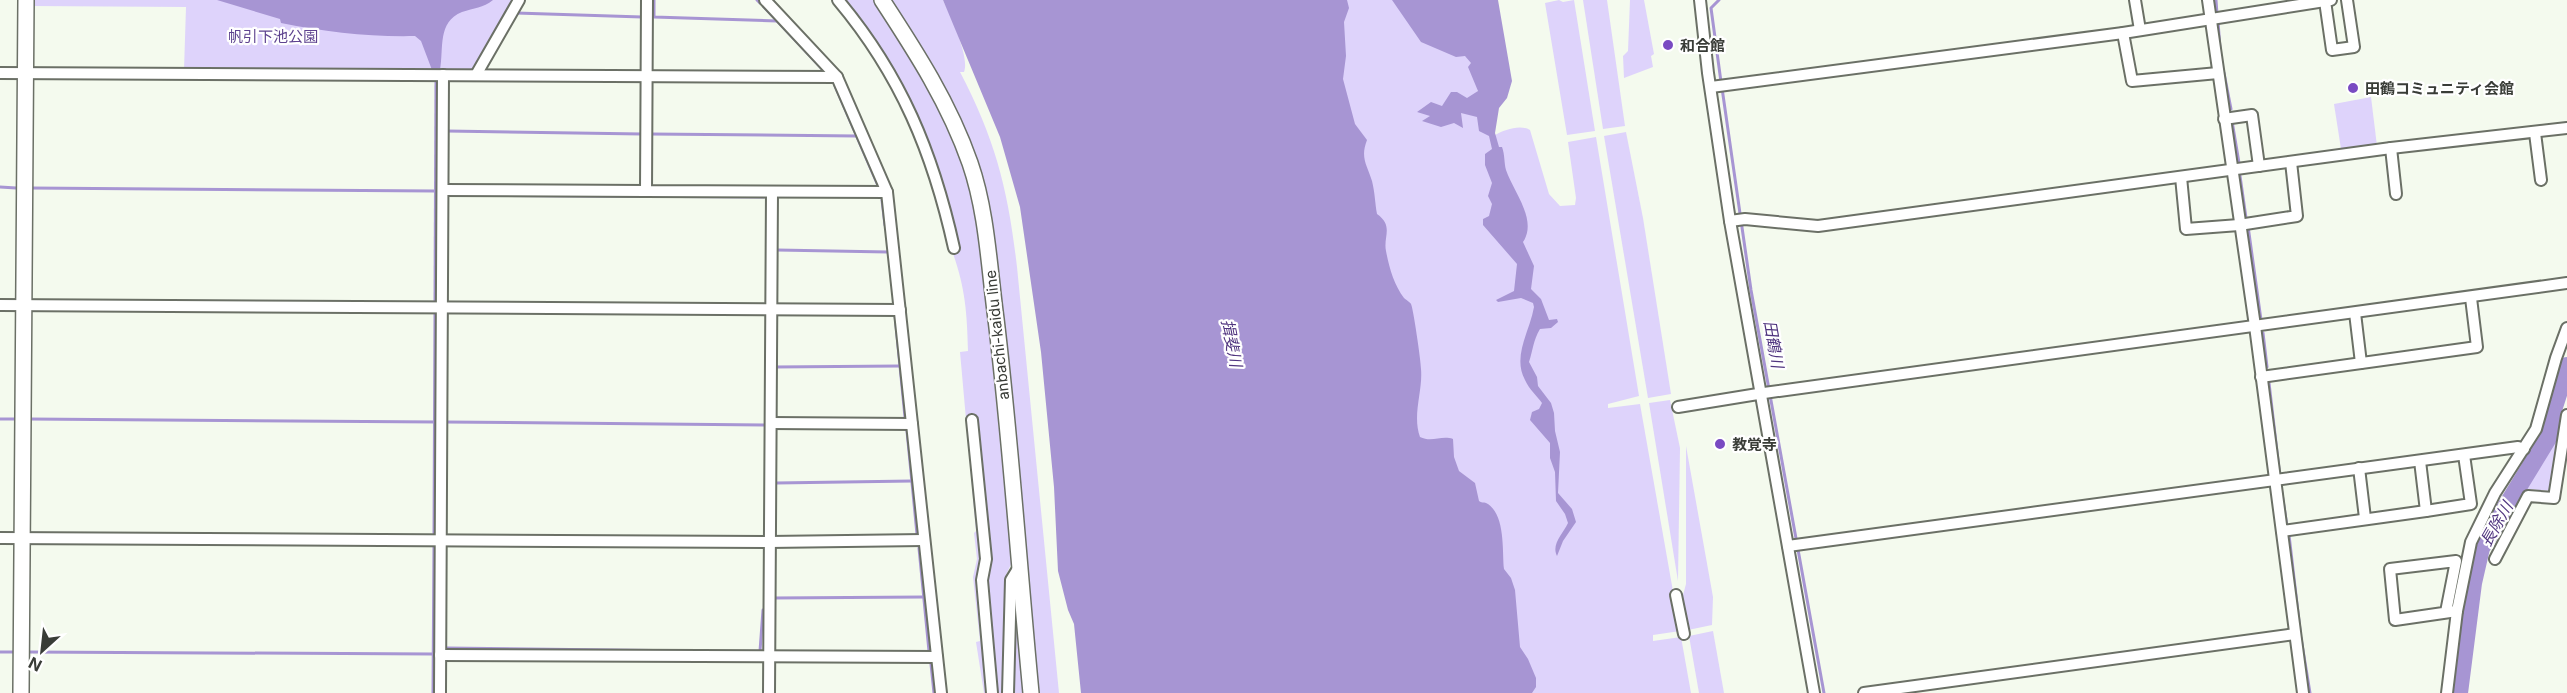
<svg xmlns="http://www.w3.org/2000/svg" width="2567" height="693" font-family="Inter,'Noto Sans JP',sans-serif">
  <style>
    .green { fill: #ded3fb }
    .water { fill: #a795d3 }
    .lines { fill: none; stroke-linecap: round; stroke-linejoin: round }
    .stream { stroke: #a795d3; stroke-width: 3 }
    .river { stroke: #a795d3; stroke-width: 18 }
    .street-casing { stroke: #6b7066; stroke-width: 14 }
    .secondary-casing { stroke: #6b7066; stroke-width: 18 }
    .street { stroke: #fff; stroke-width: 10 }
    .secondary { stroke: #fff; stroke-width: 15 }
    .poi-dot { fill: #794ac2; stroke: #fff; stroke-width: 2 }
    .labels { text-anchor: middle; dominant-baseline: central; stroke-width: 4.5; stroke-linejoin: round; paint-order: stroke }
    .park-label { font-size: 15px; fill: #5e438f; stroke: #fff }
    .poi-label { font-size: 15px; font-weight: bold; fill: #393c37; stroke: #fff; text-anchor: start }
    .street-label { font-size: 15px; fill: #393c37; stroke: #fff }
    .water-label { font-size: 16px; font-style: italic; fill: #50357f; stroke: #fff }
  </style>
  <rect width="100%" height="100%" fill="#f4faee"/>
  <g class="green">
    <polygon points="32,0 514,0 475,66 469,71 184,70 186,7 31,6"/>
    <path d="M842,0h32l7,9c19,30 42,60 57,92 19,41 32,84 41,128l33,333 -6,13 -1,118h-11l-11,-131 6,131h-5l-8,-51 4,-1 -7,-64 4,-18 -3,-26 2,-2 -16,-179 8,-1c-1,-41 -3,-65 -17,-103l6,-2 -12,-55 -15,-43z"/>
    <path d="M889,0h54c7,15 27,57 21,72h-4c36,69 48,118 57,195l42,426h-23l-48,-478z"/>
    <path d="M1338,0h116l13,52 12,32 -2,11 18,40c9,-5 25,-11 35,-5l19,64 11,12 15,-1 1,-7 -8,-56 28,-5 43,259 -31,8v4l32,-4 40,227 -27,4v6l28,-4 10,56h-163l-113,-244 -71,-324z"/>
    <polygon points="1559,0 1563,2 1574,0 1595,131 1567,135 1545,3"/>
    <polygon points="1583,0 1607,0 1625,126 1603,129"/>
    <polygon points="1630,0 1644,0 1654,54 1651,56 1653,67 1624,78 1623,56 1628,51"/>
    <polygon points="2371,97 2377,146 2341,149 2334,104"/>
    <polygon points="1626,132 1643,218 1671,394 1648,398 1604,136"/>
    <polygon points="1670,400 1680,448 1678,581 1649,403"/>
    <polygon points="2560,430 2554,491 2526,489"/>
    <polygon points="1686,446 1713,597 1712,625 1688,630 1682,599 1686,584"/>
    <polygon points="1015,581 1026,693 1011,693"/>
    <polygon points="1713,631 1724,693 1699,693 1689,636"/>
  </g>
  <g class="water">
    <path d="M217,0h276c-10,8 -19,8 -31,12 -25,10 -18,36 -22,58h-8l-11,-29 -6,-5c-46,1 -89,-4 -134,-13l-1,-4z"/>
    <path d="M943,0h404l2,8 -5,14 2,34 -3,23 12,45 12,16c-7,18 0,25 5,41 3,12 3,22 5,33 17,12 6,23 9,37 3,16 8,34 18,47 1,1 7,5 7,6 2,3 10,57 10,65 2,22 -9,46 -1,68 12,6 21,-2 33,2l1,18 5,14 16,12 4,18c2,2 5,1 7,2 20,10 16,49 18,66l7,9 4,12 5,57 8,12 8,19v9l-4,6h-451l-7,-69 -6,-14 -10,-39 -4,-84 -13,-135 -21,-145 -20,-70z"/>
    <path d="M1392,0h106l14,81 -5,17 -8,10 -4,25 4,14h3c3,8 2,16 4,23 7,21 32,50 17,72l11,24 -3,23 10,10 8,21 8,-1 1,3 -7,6 -11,1c-7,12 -7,21 -11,33l8,15 1,9 13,17 3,10 1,18 5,21 -2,41 14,16 4,13 -13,19 -6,15c-6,-12 6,-22 11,-33l-3,-9 -9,-13 -1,-29 -5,-14v-15l-20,-23 2,-8 7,-3 3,-6c-5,-7 -13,-14 -17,-23 -13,-24 5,-49 9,-73l-1,-4 -12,-5 -23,4 -2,-2 18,-9 3,-27 -34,-39v-6l6,-3 3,-12 -4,-8 4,-13 -7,-18v-11l7,-5 -3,-13 -10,-5 -2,-14 -16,-4 2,15 -9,-5 -13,4 -19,-6 8,-5 -13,-4 14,-10 11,4 9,-14h6l10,6 11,-7 -10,-24 3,-4 -6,-7 -9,1 -35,-15z"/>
  </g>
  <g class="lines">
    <g class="stream">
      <polyline points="654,0 654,17 777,21"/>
      <polyline points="757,0 760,3"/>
      <polyline points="1719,0 1711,8 1721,82"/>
      <polyline points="2216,0 2217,14"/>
      <polyline points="764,7 824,71"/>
      <polyline points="516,13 642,17"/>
      <polyline points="2218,21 2220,49"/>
      <polyline points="2224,73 2231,109"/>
      <polyline points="835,86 879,188"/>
      <polyline points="1722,88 1751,290 1824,693"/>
      <polyline points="2232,121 2239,163"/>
      <polyline points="447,131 642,134"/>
      <polyline points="650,134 857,136"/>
      <polyline points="2240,176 2246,218"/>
      <polyline points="0,187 16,188"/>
      <polyline points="30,188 435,191"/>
      <polyline points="446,195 764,197"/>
      <polyline points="882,200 885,225"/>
      <polyline points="2248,226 2261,320"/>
      <polyline points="777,250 888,252"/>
      <polyline points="435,301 436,79"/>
      <polyline points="895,315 905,417"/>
      <polyline points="2263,333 2267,367"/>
      <polyline points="774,367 900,366"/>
      <polyline points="2269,383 2279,469"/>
      <polyline points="0,419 15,419"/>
      <polyline points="29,419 438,422"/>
      <polyline points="445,422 765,425"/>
      <polyline points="907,431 917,534"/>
      <polyline points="776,483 912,481"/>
      <polyline points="2281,487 2287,526"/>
      <polyline points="434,533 435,310"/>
      <polyline points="2289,535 2300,630"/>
      <polyline points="919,548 929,651"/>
      <polyline points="773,598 924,597"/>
      <polyline points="2301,638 2310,693"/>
      <polyline points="446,648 694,651"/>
      <polyline points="760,651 763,610"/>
      <polyline points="0,652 14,652"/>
      <polyline points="28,652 433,654"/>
      <polyline points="931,664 934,693"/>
      <polyline points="433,693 434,542"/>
    </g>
    <polyline class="river" points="2459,693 2473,583 2481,548 2548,438 2553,410 2567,366"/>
    <g class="street-casing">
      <g id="street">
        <polyline points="647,0 646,191 887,192"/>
        <polyline points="765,0 837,77 887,192 941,693"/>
        <path d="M838,0c63,75 95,153 116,248"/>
        <polyline points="1700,0 1708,73 1730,221 1814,693"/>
        <polyline points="2135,0 2140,30"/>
        <polyline points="2208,0 2255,326 2303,693"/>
        <polyline points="2325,1 2332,50 2354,47 2347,0"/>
        <polyline points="2123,33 2132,81 2218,73"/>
        <polyline points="0,73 837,77"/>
        <polyline points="476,75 519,0"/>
        <polyline points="1711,87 2123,33 2331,0"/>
        <polyline points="2224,119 2252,115 2259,166"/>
        <polyline points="2535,133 2541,180"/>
        <polyline points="2391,148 2396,194"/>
        <polyline points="2181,177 2186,229 2239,225 2297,216 2291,162"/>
        <polyline points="443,190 646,191"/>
        <polyline points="1730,221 1745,219 1818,226 2391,148 2567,128"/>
        <polyline points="0,305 900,310"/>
        <polyline points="2355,313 2361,363"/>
        <polyline points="2261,377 2477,347 2471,298"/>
        <polyline points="1678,407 1764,393 2567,283"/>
        <polyline points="972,420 986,559 982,580 992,693"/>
        <polyline points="771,423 912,424"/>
        <polyline points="2359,468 2365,518"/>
        <polyline points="2426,511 2471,504 2464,455"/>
        <polyline points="2282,531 2426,511 2420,461"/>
        <polyline points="0,538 769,542 924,540"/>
        <polyline points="1788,546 2518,447 2524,449"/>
        <polyline points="2495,559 2528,496 2554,498 2567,415"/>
        <polyline points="1676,595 1684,634"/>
        <polyline points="2446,612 2456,561 2390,569 2395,620 2457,611"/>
        <polyline points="440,655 937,657"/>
        <polyline points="440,693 443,75"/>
        <polyline points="769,693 772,192"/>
        <polyline points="1008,693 1011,580 1019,567"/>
        <polyline points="1864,693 2295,634"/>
        <polyline points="2447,693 2457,611 2471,542 2495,493 2536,429 2556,358 2567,328"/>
      </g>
    </g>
    <g class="secondary-casing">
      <g id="secondary">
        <path d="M882,0c34,52 67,103 88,163 17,49 19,104 26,156 15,124 23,249 35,374"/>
        <polyline points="21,693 26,0"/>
      </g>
    </g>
    <use href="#street" class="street"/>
    <use href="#secondary" class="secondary"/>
  </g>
  <g class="poi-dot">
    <circle cx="1668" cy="45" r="6"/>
    <circle cx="2353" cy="88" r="6"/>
    <circle cx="1720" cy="444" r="6"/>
  </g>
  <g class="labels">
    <g class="park-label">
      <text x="273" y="36">帆引下池公園</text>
    </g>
    <g class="poi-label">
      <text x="1680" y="45">和合館</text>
      <text x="2365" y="88">田鶴コミュニティ会館</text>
      <text x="1732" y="444">教覚寺</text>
    </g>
    <g class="street-label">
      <text transform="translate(997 335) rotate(-96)">anbachi-kaidu line</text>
    </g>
    <g class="water-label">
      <text transform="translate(1232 343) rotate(79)">揖斐川</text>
      <text transform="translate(1774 344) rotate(80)">田鶴川</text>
      <text transform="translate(2496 524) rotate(-60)">長除川</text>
    </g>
  </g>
  <g transform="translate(42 651) rotate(207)" stroke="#ffffff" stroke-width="4.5" paint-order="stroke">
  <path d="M0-4.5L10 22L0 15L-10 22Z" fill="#393c37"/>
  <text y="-9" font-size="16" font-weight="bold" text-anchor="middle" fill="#393c37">N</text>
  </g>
</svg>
